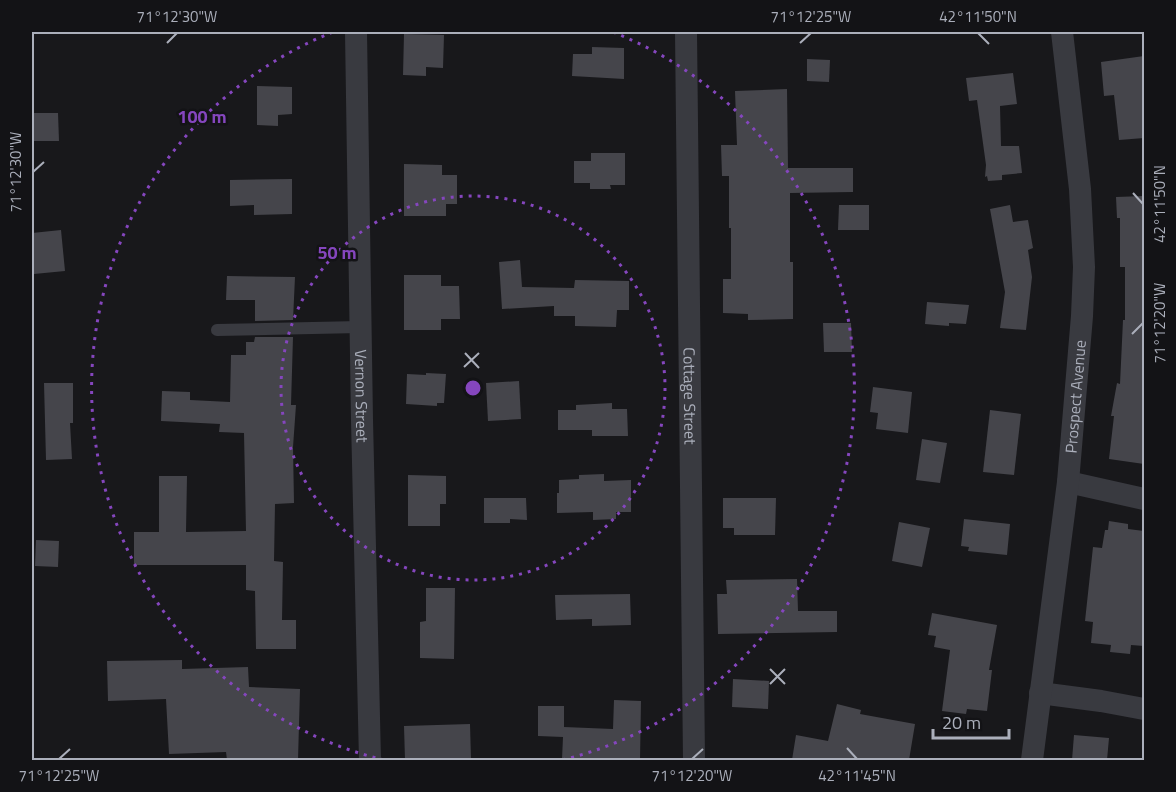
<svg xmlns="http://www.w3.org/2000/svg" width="1176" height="792" font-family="'Titillium Web',sans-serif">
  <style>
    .building { fill: #45454b }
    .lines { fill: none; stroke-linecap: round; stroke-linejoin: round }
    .lane { stroke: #393a40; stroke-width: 12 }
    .street { stroke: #393a40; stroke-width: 22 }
    .ticks { fill: none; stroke: #abafbb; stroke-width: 2 }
    .ring { fill: none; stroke: #8546be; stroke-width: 3; stroke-dasharray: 3 6 }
    .labels { text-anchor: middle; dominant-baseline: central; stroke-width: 5; stroke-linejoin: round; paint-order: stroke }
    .street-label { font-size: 16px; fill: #abafbb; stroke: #131316 }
    .centre { fill: #8546be; stroke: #131316; stroke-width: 3 }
    .ring-label { font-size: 18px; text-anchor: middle; font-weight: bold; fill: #8546be; stroke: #131316; stroke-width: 5; stroke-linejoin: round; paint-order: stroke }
    .neatline { fill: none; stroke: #abafbb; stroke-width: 2 }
    .ticks-label { font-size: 15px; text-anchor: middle; fill: #abafbb }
  </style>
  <rect width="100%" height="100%" fill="#18181b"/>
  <g class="building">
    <polygon points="404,34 444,35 443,68 426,67 426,76 403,75"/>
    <polygon points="592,47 624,48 624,79 572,76 573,54 592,54"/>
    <polygon points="1144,56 1144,138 1119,140 1114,95 1104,96 1101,62"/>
    <polygon points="807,59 830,60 829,82 807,81"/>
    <polygon points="1013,73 1017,104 1000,106 1001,146 1019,146 1022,173 1002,175 1002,180 988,181 987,176 985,177 986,165 977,100 969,101 966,78"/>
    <polygon points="257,86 292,87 292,114 278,115 278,126 257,125"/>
    <polygon points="787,89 788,168 853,168 853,192 790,193 790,262 793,262 793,319 748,320 748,314 723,313 723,279 731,279 731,228 729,228 729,176 722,176 721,145 737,145 735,91"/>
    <polygon points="33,113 58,113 59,141 33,141"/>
    <polygon points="591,153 625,153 625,185 610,185 611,189 590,189 590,183 574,183 574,161 591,161"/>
    <polygon points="404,164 442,165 442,175 457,175 457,204 446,204 446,216 404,216"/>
    <polygon points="292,179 292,214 254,215 254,205 230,206 230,180"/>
    <polygon points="1144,196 1144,464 1109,459 1114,416 1111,416 1117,383 1120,384 1123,320 1125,320 1125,267 1120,267 1120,218 1117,218 1116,197"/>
    <polygon points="839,205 869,205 869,230 838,230"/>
    <polygon points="1010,205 1013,222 1028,220 1033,248 1028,250 1032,277 1026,330 1000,328 1005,292 990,209"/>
    <polygon points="61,230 65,271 34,274 32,233"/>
    <polygon points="520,260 522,287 574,288 575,280 629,281 629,310 617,310 616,327 575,326 575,316 554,316 554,306 502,309 499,262"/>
    <polygon points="404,275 441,275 441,286 459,286 460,319 441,319 441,330 404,330"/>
    <polygon points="227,276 295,277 293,320 255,321 255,300 226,300"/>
    <polygon points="927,302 969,305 966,324 949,323 949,326 925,324"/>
    <polygon points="823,323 851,323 852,352 824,352"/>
    <polygon points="255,337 293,337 291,405 296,405 293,447 294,503 275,504 274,561 283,562 282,620 296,620 296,649 256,649 255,591 246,590 246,565 134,565 134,532 159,532 159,476 187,476 186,532 246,531 244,433 219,432 220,424 161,421 162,391 190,392 190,400 230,402 231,355 246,355 246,342 254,342"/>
    <polygon points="426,373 446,374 444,403 437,403 437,406 406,404 407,374 426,375"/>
    <polygon points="519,381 521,419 488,421 486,383"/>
    <polygon points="44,383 73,383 73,423 70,423 72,459 46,460"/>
    <polygon points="873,387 912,392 908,433 876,429 878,413 870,412"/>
    <polygon points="612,403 612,409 627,409 628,436 592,436 592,430 558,430 558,410 576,410 576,405"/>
    <polygon points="990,410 1021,414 1014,475 983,472"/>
    <polygon points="922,439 947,443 940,483 916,480"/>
    <polygon points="604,474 604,481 631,480 631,512 616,512 616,519 593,520 593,512 557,513 557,493 559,493 559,480 579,479 579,475"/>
    <polygon points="408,475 446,476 446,504 440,504 440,526 408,526"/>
    <polygon points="484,498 526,498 527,520 510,519 510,523 484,523"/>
    <polygon points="723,498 776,498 775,535 734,535 734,528 723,528"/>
    <polygon points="964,519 1010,524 1007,555 968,551 969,547 961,546"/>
    <polygon points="1109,521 1128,524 1128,529 1144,531 1144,646 1131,645 1130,654 1110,652 1111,645 1091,643 1093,622 1085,621 1093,547 1102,548 1105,530 1108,530"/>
    <polygon points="899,522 930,528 922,567 892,561"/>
    <polygon points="36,540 59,541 58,567 35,566"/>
    <polygon points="797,579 798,611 837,611 837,632 718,634 717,594 727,594 726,580"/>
    <polygon points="426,588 455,588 454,659 420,658 420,622 426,621"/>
    <polygon points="630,594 631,625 592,626 592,619 556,620 555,595"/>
    <polygon points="932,613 997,625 989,670 992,670 987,711 967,709 966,714 942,711 950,650 934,647 936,636 928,635"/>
    <polygon points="182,660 182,669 248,667 249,687 300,689 298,760 227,760 226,752 169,754 166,699 108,701 107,661"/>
    <polygon points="733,679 769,681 768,709 732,707"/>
    <polygon points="614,700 641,701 640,760 562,759 563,737 538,736 538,706 564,706 564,727 613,729"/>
    <polygon points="837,704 861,710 860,714 915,724 909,760 792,760 796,735 828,741"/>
    <polygon points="470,724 471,760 405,760 404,726"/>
    <polygon points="1074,735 1109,738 1107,760 1072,760"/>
  </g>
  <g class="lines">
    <polyline class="lane" points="217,330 360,327"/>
    <g class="street">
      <path id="s1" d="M356,32l6,388 8,340"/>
      <path id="s2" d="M686,32l8,728"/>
      <polyline points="1068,482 1144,499"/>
      <polyline points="1040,693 1101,701 1144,709"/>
      <path id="s3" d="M1032,760l36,-278 14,-166 2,-49 -4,-78 -18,-157"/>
    </g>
  </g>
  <path class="ticks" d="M978,33l11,11M167,43l10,-10M800,43l11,-10M33,172l11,-10M1133,193l10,11M1132,334l11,-11M465,353l14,15M464,367l15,-14M770,669l15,15M770,684l15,-15M847,748l10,11M59,759l11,-10M692,759l11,-10"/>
  <g class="ring">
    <circle cx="473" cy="388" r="192"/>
    <path d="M384 760A383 383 0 0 1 333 32M613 32A383 383 0 0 1 562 760"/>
  </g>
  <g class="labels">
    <g class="street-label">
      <text stroke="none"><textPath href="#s1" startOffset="364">Vernon Street</textPath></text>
      <text stroke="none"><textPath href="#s2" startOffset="364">Cottage Street</textPath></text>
      <text stroke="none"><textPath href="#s3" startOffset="366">Prospect Avenue</textPath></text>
    </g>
  </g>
  <circle cx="473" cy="388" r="9" class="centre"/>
  <g class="ring-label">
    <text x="202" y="123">100 m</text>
    <text x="337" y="259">50 m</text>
  </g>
  <rect width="1176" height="792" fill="none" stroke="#131316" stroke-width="66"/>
  <path d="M933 729v9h76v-9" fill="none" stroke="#abafbb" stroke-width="3"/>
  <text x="942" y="729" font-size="18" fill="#abafbb" stroke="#131316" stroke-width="4.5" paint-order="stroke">20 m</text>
  <rect x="33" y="33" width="1110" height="726" class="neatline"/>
  <g class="ticks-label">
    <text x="177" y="22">71°12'30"W</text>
    <text x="811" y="22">71°12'25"W</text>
    <text x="978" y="22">42°11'50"N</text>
    <text transform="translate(16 172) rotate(-90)" y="5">71°12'30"W</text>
    <text transform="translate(1160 204) rotate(-90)" y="5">42°11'50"N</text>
    <text transform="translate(1160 323) rotate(-90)" y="5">71°12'20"W</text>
    <text x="59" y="781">71°12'25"W</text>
    <text x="692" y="781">71°12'20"W</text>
    <text x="857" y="781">42°11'45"N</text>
  </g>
</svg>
